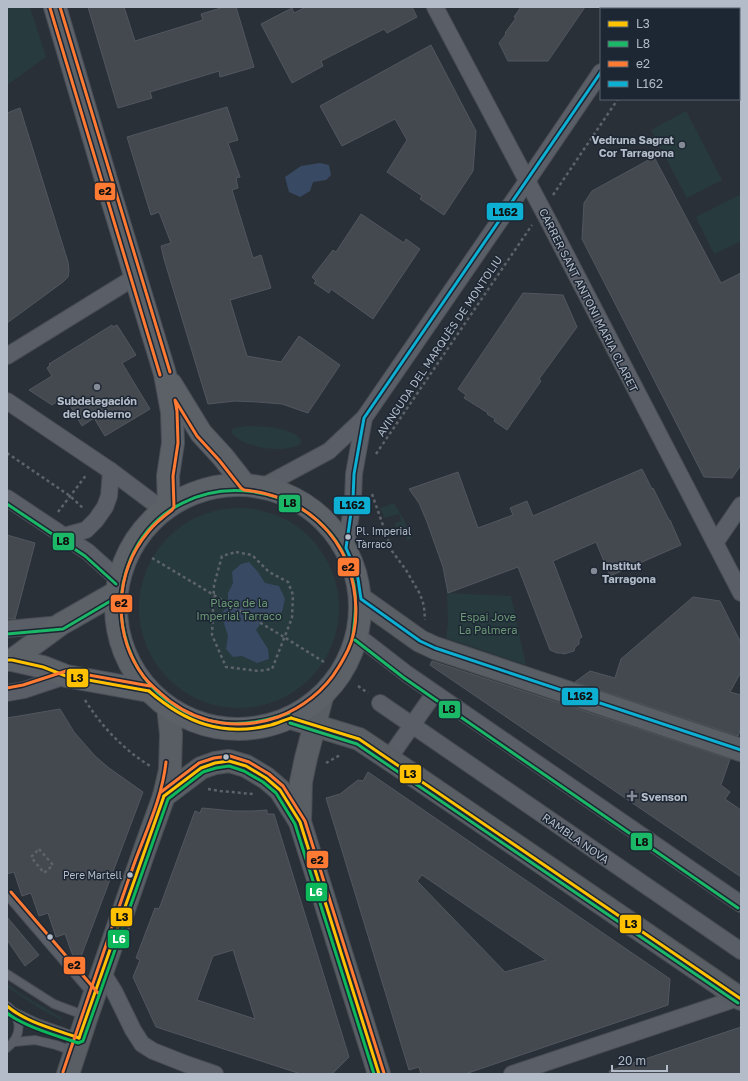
<svg xmlns="http://www.w3.org/2000/svg" width="748" height="1081" font-family="'Golos Text',sans-serif">
  <style>
    .green { fill: #273a3e }
    .water { fill: #384963 }
    .building { fill: #444950; stroke: #52575f; fill-rule: evenodd }
    .lines { fill: none; stroke-linecap: round; stroke-linejoin: round }
    .lane-casing { stroke: #484c53; stroke-width: 10 }
    .street-casing { stroke: #484c53; stroke-width: 18 }
    .secondary-casing { stroke: #484c53; stroke-width: 24 }
    .primary-casing { stroke: #484c55; stroke-width: 24 }
    .path { stroke: #5d636a; stroke-width: 2.5; stroke-dasharray: 3 3; stroke-linecap: butt }
    .lane { stroke: #5a5e66; stroke-width: 8 }
    .street { stroke: #5a5e66; stroke-width: 16 }
    .secondary { stroke: #595d64; stroke-width: 22 }
    .primary { stroke: #5c6168; stroke-width: 22 }
    .bus-1-casing { stroke: #1d2633; stroke-width: 6 }
    .bus-2-casing { stroke: #1d2633; stroke-width: 6 }
    .bus-3-casing { stroke: #1d2633; stroke-width: 6 }
    .bus-4-casing { stroke: #1d2633; stroke-width: 6 }
    .bus-5-casing { stroke: #1d2633; stroke-width: 6 }
    .bus-1 { stroke: #ffc100; stroke-width: 3 }
    .bus-2 { stroke: #1ab867; stroke-width: 3 }
    .bus-3 { stroke: #ff7a33; stroke-width: 3 }
    .bus-4 { stroke: #0dafd3; stroke-width: 3 }
    .bus-5 { stroke: #0db85a; stroke-width: 3 }
    .poi-dot { fill: #848b96; stroke: #1d2633; stroke-width: 1.5 }
    .bus-dot { fill: #b4bcc9; stroke: #1d2633; stroke-width: 1.5 }
    .labels { text-anchor: middle; dominant-baseline: central; stroke-width: 3; stroke-linejoin: round; paint-order: stroke }
    .bus-label { font-size: 10px; fill: #b4bcc9; stroke: #1d2633; text-anchor: start }
    .poi-label { font-size: 11px; font-weight: bold; fill: #b4bcc9; stroke: #1d2633; text-anchor: start }
    .street-label { font-size: 11px; fill: #b4bcc9; stroke: #1d2633 }
    .park-label { font-size: 11px; fill: #6b9a76; stroke: #1d2633 }
    .line-badge { stroke: #1d2633; stroke-width: 1.5 }
    .badge-label { font-size: 11px; text-anchor: middle; font-weight: bold; fill: #fff }
    .pale-badge-label { font-size: 11px; text-anchor: middle; font-weight: bold; fill: #111 }
  </style>
  <rect width="100%" height="100%" fill="#2a3038"/>
  <g class="green">
    <polygon points="7,7 30,7 46,57 7,85"/>
    <polygon points="686,111 722,180 687,198 651,130"/>
    <polygon points="741,194 741,241 714,254 696,217"/>
    <path d="M245,426c17,0 42,1 55,12l1,5c-14,12 -62,5 -70,-12l3,-3z"/>
    <polygon points="394,503 404,520 412,538 407,540 402,526 396,527 395,523 401,521 399,514 385,518 380,508"/>
    <circle cx="239" cy="608" r="100"/>
    <polygon points="447,593 511,596 526,665 446,638 448,624"/>
    <polygon points="7,984 21,994 62,1018 61,1020 41,1009 7,987"/>
  </g>
  <g class="water">
    <polygon points="320,163 329,165 331,175 326,180 313,182 310,191 300,197 289,192 285,177 301,166"/>
    <polygon points="249,562 258,572 265,583 279,586 285,599 282,612 263,620 256,630 268,649 269,659 257,663 242,656 233,657 226,649 228,636 221,614 228,606 228,593 233,583 232,572 241,564"/>
  </g>
  <g class="building">
    <polygon points="88,7 124,7 135,41 203,20 201,14 224,7 236,7 254,67 220,77 219,71 150,92 152,98 118,108"/>
    <polygon points="306,7 412,7 417,17 387,33 384,29 321,61 323,66 292,83 261,24 292,8 294,13"/>
    <polygon points="521,7 585,7 548,61 508,61 499,43 506,34 505,33 516,18 514,17"/>
    <polygon points="431,45 476,131 473,171 444,215 420,199 422,196 387,172 407,140 395,119 342,146 320,106"/>
    <polygon points="227,107 238,140 228,143 240,177 236,178 238,188 232,190 253,258 261,255 271,288 230,300 247,356 281,362 299,336 340,365 308,413 282,404 258,402 235,401 208,404 164,259 161,246 171,243 159,212 151,215 127,137"/>
    <polygon points="20,108 68,262 69,271 68,277 63,282 7,323 7,113"/>
    <polygon points="654,157 721,283 741,273 741,465 732,478 704,477 582,239 584,203 592,191"/>
    <polygon points="361,214 404,243 406,239 420,249 373,319 331,289 329,293 314,283 316,281 312,277 333,250 336,252"/>
    <polygon points="523,293 563,295 577,327 539,379 541,381 507,430 494,421 495,419 487,414 488,413 464,398 466,395 458,389"/>
    <polygon points="112,325 113,327 117,325 136,355 122,363 150,409 105,436 94,418 82,426 65,397 52,405 29,390 52,376 47,368 50,365 49,364"/>
    <polygon points="642,469 652,489 653,488 669,520 670,520 681,545 610,576 596,542 553,561 582,637 579,639 579,644 575,647 574,651 564,654 561,653 557,653 550,650 518,567 448,593 443,567 427,522 419,503 409,489 458,472 478,528 513,515 510,508 527,501 533,516"/>
    <polygon points="7,535 35,543 15,619 7,619"/>
    <polygon points="693,597 720,601 741,643 741,672 730,692 741,695 741,728 738,736 575,682 590,671 615,678 621,659"/>
    <polygon points="432,661 730,759 721,785 730,792 725,799 741,810 741,877 430,665"/>
    <polygon points="60,709 74,732 95,756 109,768 143,792 77,967 65,934 56,937 48,913 39,916 31,893 22,896 14,872 7,874 7,718"/>
    <path d="M368,772l302,207 -2,26 -203,69h-44l-2,-7 -10,3 -83,-272 14,-4 18,-14 5,1zM422,875l124,85 -41,12 -88,-91z"/>
    <path d="M202,808l32,3h19l14,-1v4h7l75,243 -17,17h-31l-145,-47 -23,-50 7,-17 -4,-2 19,-50 4,1 36,-98 5,2zM233,950l22,69 -58,-19 16,-44z"/>
    <polygon points="7,917 39,955 25,966 7,940"/>
    <polygon points="741,1027 741,1074 610,1074 609,1071"/>
  </g>
  <g class="lines">
    <g class="lane-casing">
      <g id="lane">
        <polyline points="7,895 92,994"/>
        <polyline points="7,974 54,1004 86,1016"/>
        <path d="M7,1006c16,12 15,30 0,42"/>
        <polyline points="14,1012 37,1023 79,1038"/>
        <polyline points="14,1042 35,1040 56,1045 75,1052"/>
      </g>
    </g>
    <g class="street-casing">
      <g id="street">
        <polyline points="435,7 549,222 741,593"/>
        <polyline points="644,9 645,7"/>
        <polyline points="7,356 135,277"/>
        <polyline points="7,401 111,471 163,510"/>
        <polyline points="262,487 329,451 364,418 527,181 601,72"/>
        <polyline points="7,498 88,552 119,580"/>
        <polyline points="64,536 86,530 96,520 105,507 109,496 111,471"/>
        <polyline points="715,543 741,505"/>
        <polyline points="346,548 353,499 354,474 364,418"/>
        <polyline points="7,629 61,624"/>
        <polyline points="358,636 407,674 741,904"/>
        <polyline points="7,693 24,690 66,676"/>
        <polyline points="380,703 741,951"/>
        <polyline points="394,751 429,701"/>
        <polyline points="102,972 114,991 133,1030 142,1044 153,1051 186,1064 215,1074"/>
        <polyline points="512,1074 741,997"/>
      </g>
    </g>
    <g class="secondary-casing">
      <g id="secondary">
        <polyline points="361,599 420,641 435,648 741,750"/>
        <polyline points="322,697 306,758 301,782 300,822 379,1074"/>
        <polyline points="291,718 359,739 419,779 741,999"/>
        <polyline points="164,796 201,768 215,763 229,761 246,766 266,778 280,790 300,822"/>
        <polyline points="68,1074 87,1016 147,843 164,796 170,770 171,734 168,707"/>
      </g>
    </g>
    <g class="primary-casing">
      <g id="primary">
        <polyline points="55,7 110,193 165,374 172,412 173,443 168,476 169,506"/>
        <polyline points="171,384 201,433 223,457 245,485"/>
        <circle cx="238" cy="607" r="122"/>
        <polyline points="7,660 12,660 43,667 66,676 149,691"/>
        <polyline points="12,660 61,624 117,592"/>
      </g>
    </g>
    <g class="path">
      <polyline points="679,9 680,7"/>
      <polyline points="553,195 618,99"/>
      <polyline points="7,453 70,496 84,509"/>
      <polyline points="376,454 532,225"/>
      <polyline points="372,494 392,551 406,570 420,594 424,606 425,620"/>
      <polyline points="58,512 87,474"/>
      <polygon points="236,552 252,555 269,572 288,582 293,595 292,618 272,669 258,671 226,667 212,635 214,585 222,556"/>
      <polyline points="152,558 284,637 324,662"/>
      <polyline points="358,686 368,693"/>
      <path d="M85,700c17,27 38,49 65,66"/>
      <polyline points="326,763 340,755"/>
      <polyline points="208,789 220,791 253,794"/>
      <polygon points="39,849 53,865 44,873 31,857"/>
    </g>
    <use href="#lane" class="lane"/>
    <use href="#street" class="street"/>
    <use href="#secondary" class="secondary"/>
    <use href="#primary" class="primary"/>
    <g class="bus-1-casing">
      <g id="bus-1">
        <polyline points="7,660 12,660 43,667 66,676 149,691"/>
        <path d="M149,691c37,32 73,46 122,34 7,-2 13,-5 20,-7"/>
        <polyline points="291,718 359,739 741,999"/>
        <polyline points="164,796 201,768 215,763 229,761 246,766 266,778 280,790 300,822 379,1074"/>
        <path d="M7,1006c20,17 48,23 72,32"/>
        <polyline points="79,1038 164,796"/>
      </g>
    </g>
    <g class="bus-2-casing">
      <g id="bus-2">
        <polyline points="7,504 85,556 116,584"/>
        <polyline points="7,634 63,629 119,596"/>
        <polyline points="355,640 404,678 738,908"/>
        <path d="M289,713c-46,17 -92,15 -131,-20 -23,-21 -35,-51 -37,-82 -1,-18 3,-36 10,-53 45,-103 202,-83 223,27 3,17 1,33 -1,50"/>
        <polyline points="290,723 357,744 738,1003"/>
      </g>
    </g>
    <g class="bus-3-casing">
      <g id="bus-3">
        <polyline points="60,7 170,372"/>
        <polyline points="50,8 160,375"/>
        <path d="M175,400l22,36 22,24 22,28 3,2c9,1 17,2 26,5 35,9 66,36 78,71 9,26 12,58 0,84 -3,6 -6,12 -10,18 -13,22 -36,40 -60,49 -37,13 -76,8 -107,-15 -10,-8 -19,-15 -27,-25 -32,-43 -30,-104 4,-145 7,-9 16,-16 24,-22l2,-3 -1,-31 5,-33 -1,-32z"/>
        <polyline points="7,688 23,685 66,671 150,686"/>
        <polyline points="161,792 199,763 214,758 230,756 249,762 269,774 283,786 305,821 384,1073"/>
        <polyline points="11,892 98,993"/>
        <path d="M63,1072c23,-68 46,-137 70,-205 12,-34 29,-68 33,-105"/>
      </g>
    </g>
    <g class="bus-4-casing">
      <polyline id="bus-4" points="601,72 364,418 354,474 353,499 346,548 354,566 358,579 361,599 420,641 435,648 741,750"/>
    </g>
    <g class="bus-5-casing">
      <path id="bus-5" d="M7,1013c16,13 51,23 71,30l5,-2 85,-242 35,-27 13,-4 13,-2 15,5 19,11 13,11 19,31 79,250"/>
    </g>
    <use href="#bus-1" class="bus-1"/>
    <use href="#bus-2" class="bus-2"/>
    <use href="#bus-3" class="bus-3"/>
    <use href="#bus-4" class="bus-4"/>
    <use href="#bus-5" class="bus-5"/>
  </g>
  <g class="poi-dot">
    <circle cx="682" cy="145" r="4"/>
    <circle cx="97" cy="387" r="4"/>
    <circle cx="594" cy="571" r="4"/>
    <path d="M630 790h4v4h4v4h-4v4h-4v-4h-4v-4h4z"/>
  </g>
  <g class="bus-dot">
    <circle cx="348" cy="537" r="3.5"/>
    <circle cx="226" cy="757" r="3.5"/>
    <circle cx="130" cy="875" r="3.5"/>
    <circle cx="50" cy="937" r="3.5"/>
  </g>
  <g class="labels">
    <g class="bus-label">
      <text x="356" y="531">Pl. Imperial<tspan x="356" dy="13">Tàrraco</tspan></text>
      <text x="122" y="875" text-anchor="end">Pere Martell</text>
    </g>
    <g class="poi-label">
      <text x="674" y="139" text-anchor="end">Vedruna Sagrat<tspan x="674" dy="13">Cor Tarragona</tspan></text>
      <text x="97" y="400" text-anchor="middle">Subdelegación<tspan x="97" dy="13">del Gobierno</tspan></text>
      <text x="602" y="565">Institut<tspan x="602" dy="13">Tarragona</tspan></text>
      <text x="641" y="796">Svenson</text>
    </g>
    <g class="street-label">
      <text transform="translate(589 300) rotate(63)">CARRER SANT ANTONI MARIA CLARET</text>
      <text transform="translate(439 346) rotate(-56)">AVINGUDA DEL MARQUÈS DE MONTOLIU</text>
      <text transform="translate(576 838) rotate(35)">RAMBLA NOVA</text>
    </g>
    <g class="park-label">
      <text x="239" y="602">Plaça de la<tspan x="239" dy="13">Imperial Tarraco</tspan></text>
      <text x="488" y="616">Espai Jove<tspan x="488" dy="13">La Palmera</tspan></text>
    </g>
  </g>
  <g class="line-badge">
    <rect x="94" y="182" width="22" height="19" rx="4" fill="#ff7a33"/>
    <rect x="486" y="202" width="38" height="19" rx="4" fill="#0dafd3"/>
    <rect x="278" y="494" width="23" height="19" rx="4" fill="#1ab867"/>
    <rect x="333" y="496" width="38" height="19" rx="4" fill="#0dafd3"/>
    <rect x="52" y="532" width="23" height="19" rx="4" fill="#1ab867"/>
    <rect x="337" y="557" width="23" height="20" rx="4" fill="#ff7a33"/>
    <rect x="110" y="594" width="23" height="19" rx="4" fill="#ff7a33"/>
    <rect x="66" y="668" width="23" height="20" rx="4" fill="#ffc100"/>
    <rect x="561" y="687" width="38" height="19" rx="4" fill="#0dafd3"/>
    <rect x="438" y="700" width="23" height="19" rx="4" fill="#1ab867"/>
    <rect x="399" y="764" width="23" height="20" rx="4" fill="#ffc100"/>
    <rect x="630" y="832" width="23" height="19" rx="4" fill="#1ab867"/>
    <rect x="306" y="850" width="23" height="19" rx="4" fill="#ff7a33"/>
    <rect x="305" y="882" width="23" height="20" rx="4" fill="#0db85a"/>
    <rect x="110" y="907" width="23" height="20" rx="4" fill="#ffc100"/>
    <rect x="619" y="914" width="23" height="20" rx="4" fill="#ffc100"/>
    <rect x="107" y="929" width="23" height="20" rx="4" fill="#0db85a"/>
    <rect x="63" y="956" width="23" height="19" rx="4" fill="#ff7a33"/>
  </g>
  <g class="badge-label">
    <text x="316" y="896">L6</text>
    <text x="119" y="943">L6</text>
  </g>
  <g class="pale-badge-label">
    <text x="105" y="195">e2</text>
    <text x="505" y="216">L162</text>
    <text x="290" y="507">L8</text>
    <text x="352" y="509">L162</text>
    <text x="63" y="545">L8</text>
    <text x="348" y="571">e2</text>
    <text x="121" y="607">e2</text>
    <text x="77" y="682">L3</text>
    <text x="580" y="700">L162</text>
    <text x="449" y="713">L8</text>
    <text x="410" y="778">L3</text>
    <text x="642" y="846">L8</text>
    <text x="317" y="864">e2</text>
    <text x="122" y="921">L3</text>
    <text x="631" y="928">L3</text>
    <text x="74" y="969">e2</text>
  </g>
  <rect width="748" height="1081" fill="none" stroke="#b4bcc9" stroke-width="16"/>
  <rect x="600" y="8" width="140" height="92" fill="#1d2633" stroke="#59626f"/>
  <rect x="608" y="21" width="20" height="6" fill="#ffc100" stroke="#59626f"/>
  <text x="636" y="28" font-size="12" fill="#b4bcc9">L3</text>
  <rect x="608" y="41" width="20" height="6" fill="#1ab867" stroke="#59626f"/>
  <text x="636" y="48" font-size="12" fill="#b4bcc9">L8</text>
  <rect x="608" y="61" width="20" height="6" fill="#ff7a33" stroke="#59626f"/>
  <text x="636" y="68" font-size="12" fill="#b4bcc9">e2</text>
  <rect x="608" y="81" width="20" height="6" fill="#0dafd3" stroke="#59626f"/>
  <text x="636" y="88" font-size="12" fill="#b4bcc9">L162</text>
  <path d="M612 1065v6h55v-6" fill="none" stroke="#b4bcc9" stroke-width="2"/>
  <text x="618" y="1065" font-size="12" fill="#b4bcc9" stroke="#1d2633" stroke-width="3" paint-order="stroke">20 m</text>
</svg>
